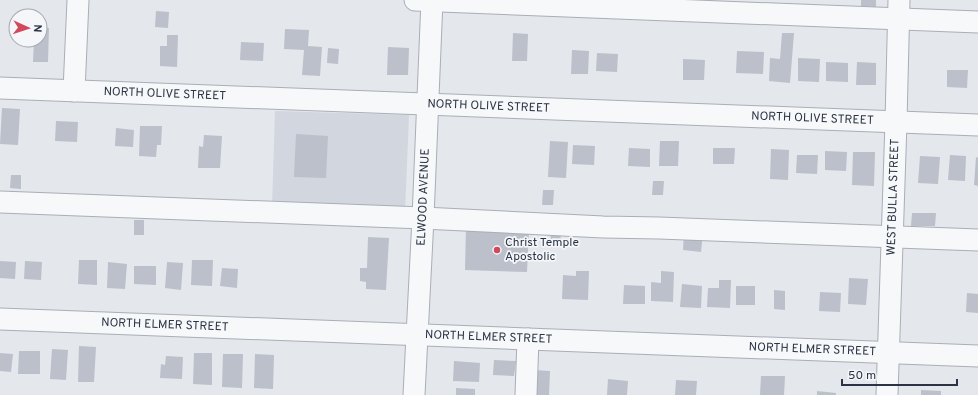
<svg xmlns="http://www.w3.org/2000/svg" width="978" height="395" font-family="Overpass,sans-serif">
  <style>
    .built { fill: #d2d6de }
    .building { fill: #bbc0ca }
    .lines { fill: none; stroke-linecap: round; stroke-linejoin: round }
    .minor-casing { stroke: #a9aeb7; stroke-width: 23 }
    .minor { stroke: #f7f8fa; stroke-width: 21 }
    .poi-dot { fill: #d1495b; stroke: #f4f6f9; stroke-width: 1.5 }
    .labels { text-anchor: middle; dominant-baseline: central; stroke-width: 3.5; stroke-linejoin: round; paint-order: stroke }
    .street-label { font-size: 12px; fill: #2b3445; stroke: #f4f6f9 }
    .poi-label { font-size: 12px; fill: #2b3445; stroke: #f4f6f9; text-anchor: start }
  </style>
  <rect width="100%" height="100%" fill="#e4e7ec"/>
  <polygon class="built" points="275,111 409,115 405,213 272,207"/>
  <g class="building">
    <polygon points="861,0 876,0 876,7 861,6"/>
    <polygon points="156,11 169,12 168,28 155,27"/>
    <polygon points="40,27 49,28 48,62 33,62 34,40 40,40"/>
    <polygon points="285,29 309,30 308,46 322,47 320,76 302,75 304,50 284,49"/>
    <polygon points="513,33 528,34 527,61 512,61"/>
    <polygon points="782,33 794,33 790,83 769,81 770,58 780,59"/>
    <polygon points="167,35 178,35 177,67 160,66 160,46 167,46"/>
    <polygon points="241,42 264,43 263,61 240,60"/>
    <polygon points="388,47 409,48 408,75 387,75"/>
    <polygon points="328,48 339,49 338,64 327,63"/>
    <polygon points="572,50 589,51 588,74 571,74"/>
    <polygon points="737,51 764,52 763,74 736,73"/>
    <polygon points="597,53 618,54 617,72 596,71"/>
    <polygon points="798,58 820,59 819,82 798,81"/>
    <polygon points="683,59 705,60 704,80 683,80"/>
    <polygon points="826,62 848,63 848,82 826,81"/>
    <polygon points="857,62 876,63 876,85 856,85"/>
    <polygon points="947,70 968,70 967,88 947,87"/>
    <polygon points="2,108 20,109 18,145 0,144"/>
    <polygon points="56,121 78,122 77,142 55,141"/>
    <polygon points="140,126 162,126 161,145 157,145 156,157 139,156"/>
    <polygon points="116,128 134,130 133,147 115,146"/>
    <polygon points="296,134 328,136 326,178 294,177"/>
    <polygon points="204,135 222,136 220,168 198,168 199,146 203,147"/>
    <polygon points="550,141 568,142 566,178 548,177"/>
    <polygon points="660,141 679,141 678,166 659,166"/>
    <polygon points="573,145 595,146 594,165 572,164"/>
    <polygon points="629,148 650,149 650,167 628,166"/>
    <polygon points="713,148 735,148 734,164 713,164"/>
    <polygon points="771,149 789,150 788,180 770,179"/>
    <polygon points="825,151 847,152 846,171 825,170"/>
    <polygon points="853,152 875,152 874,186 852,185"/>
    <polygon points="797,155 818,155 817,174 796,173"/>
    <polygon points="950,155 966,156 965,181 948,180"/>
    <polygon points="920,156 940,157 938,184 918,183"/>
    <polygon points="976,157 978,158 978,186 974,185"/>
    <polygon points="11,175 21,175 21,189 10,188"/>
    <polygon points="653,181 664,181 663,195 652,195"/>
    <polygon points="543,190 554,190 553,205 542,205"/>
    <polygon points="912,213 936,213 935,226 911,226"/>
    <rect x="134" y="220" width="10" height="15"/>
    <polygon points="466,227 529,230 527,272 465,270"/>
    <polygon points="551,232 561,232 560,248 550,247"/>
    <polygon points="684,232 703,233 701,252 683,250"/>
    <polygon points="368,237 389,238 386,290 366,289 366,282 360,281 360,268 367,268"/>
    <polygon points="79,260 97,260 97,285 78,284"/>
    <polygon points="192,260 213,260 212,286 191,285"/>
    <polygon points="0,261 16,262 15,279 0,278"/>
    <polygon points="25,261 42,262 41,280 24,279"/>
    <polygon points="108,262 127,264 125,289 107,288"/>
    <polygon points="167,262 183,263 181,290 165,288"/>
    <polygon points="134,266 156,266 156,285 134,284"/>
    <polygon points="222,268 238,269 237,288 220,286"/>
    <polygon points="576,271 589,271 588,300 562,299 563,275 576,276"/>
    <polygon points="661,271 674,272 673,302 651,301 651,282 661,283"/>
    <polygon points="849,278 868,279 866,305 848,304"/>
    <polygon points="719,280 731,280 730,308 707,307 708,288 719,288"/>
    <polygon points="682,284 702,286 701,308 680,307"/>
    <polygon points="624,285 645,286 645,304 623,304"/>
    <rect x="736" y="286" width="19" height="19"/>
    <polygon points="774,290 785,291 785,310 774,309"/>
    <polygon points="820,292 841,293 840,312 819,311"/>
    <polygon points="967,293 978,294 978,313 966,312"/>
    <polygon points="79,346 96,347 94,382 78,382"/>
    <polygon points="52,349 68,350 66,380 50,379"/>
    <polygon points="19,351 40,351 40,374 18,374"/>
    <polygon points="0,353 13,354 11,372 0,371"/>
    <polygon points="194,353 212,353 212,385 193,384"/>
    <polygon points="223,354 243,354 242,388 222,387"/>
    <polygon points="255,354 274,355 273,389 254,388"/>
    <polygon points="166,356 183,357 182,379 160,378 161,364 165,365"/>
    <polygon points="494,360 516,361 514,376 493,375"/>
    <polygon points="454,361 480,363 479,382 453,381"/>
    <polygon points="534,370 550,371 549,395 533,395"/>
    <polygon points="761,376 785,376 784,395 760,395"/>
    <polygon points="608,379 628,381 627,395 607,395"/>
    <polygon points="676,380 697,381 696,395 675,395"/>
    <polygon points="456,388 475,389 475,395 456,395"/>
    <polygon points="921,390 941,391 941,395 921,395"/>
    <polygon points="817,391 836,393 836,395 817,395"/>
  </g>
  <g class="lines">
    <g class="minor-casing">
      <g id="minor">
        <polyline points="415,0 978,22"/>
        <path id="s1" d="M0,88l978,37"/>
        <polyline points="74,91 78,0"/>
        <polyline points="0,202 423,218 603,227 659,228 978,240"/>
        <path id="s2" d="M0,319l978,37"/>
        <path id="s3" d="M414,395l9,-177 9,-218"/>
        <polyline points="526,395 528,339"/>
        <path id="s4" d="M887,395l9,-273 3,-122"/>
      </g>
    </g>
    <use href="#minor" class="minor"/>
  </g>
  <circle class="poi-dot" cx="497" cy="250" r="4"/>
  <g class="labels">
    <g class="street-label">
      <text stroke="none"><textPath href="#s1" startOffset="165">NORTH OLIVE STREET</textPath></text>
      <text stroke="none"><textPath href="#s1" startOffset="489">NORTH OLIVE STREET</textPath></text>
      <text stroke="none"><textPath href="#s1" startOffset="813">NORTH OLIVE STREET</textPath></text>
      <text stroke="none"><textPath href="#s3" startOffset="198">ELWOOD AVENUE</textPath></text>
      <text stroke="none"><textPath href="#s4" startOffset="198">WEST BULLA STREET</textPath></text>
      <text stroke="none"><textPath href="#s2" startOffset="165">NORTH ELMER STREET</textPath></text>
      <text stroke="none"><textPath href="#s2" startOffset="489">NORTH ELMER STREET</textPath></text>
      <text stroke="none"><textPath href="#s2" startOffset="813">NORTH ELMER STREET</textPath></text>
    </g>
    <g class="poi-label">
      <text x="505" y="243">Christ Temple<tspan x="505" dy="14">Apostolic</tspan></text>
    </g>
  </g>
  <g transform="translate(28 28) rotate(93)"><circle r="19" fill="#f4f6f9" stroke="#a4a8b1"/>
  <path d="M0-3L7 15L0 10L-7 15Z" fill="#d1495b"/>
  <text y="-6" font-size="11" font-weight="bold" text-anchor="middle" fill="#2b3445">N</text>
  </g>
  <path d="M842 379v6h115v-6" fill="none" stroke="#2b3445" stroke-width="2"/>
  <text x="848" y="379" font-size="12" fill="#2b3445" stroke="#f4f6f9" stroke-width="3" paint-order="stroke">50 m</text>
</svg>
